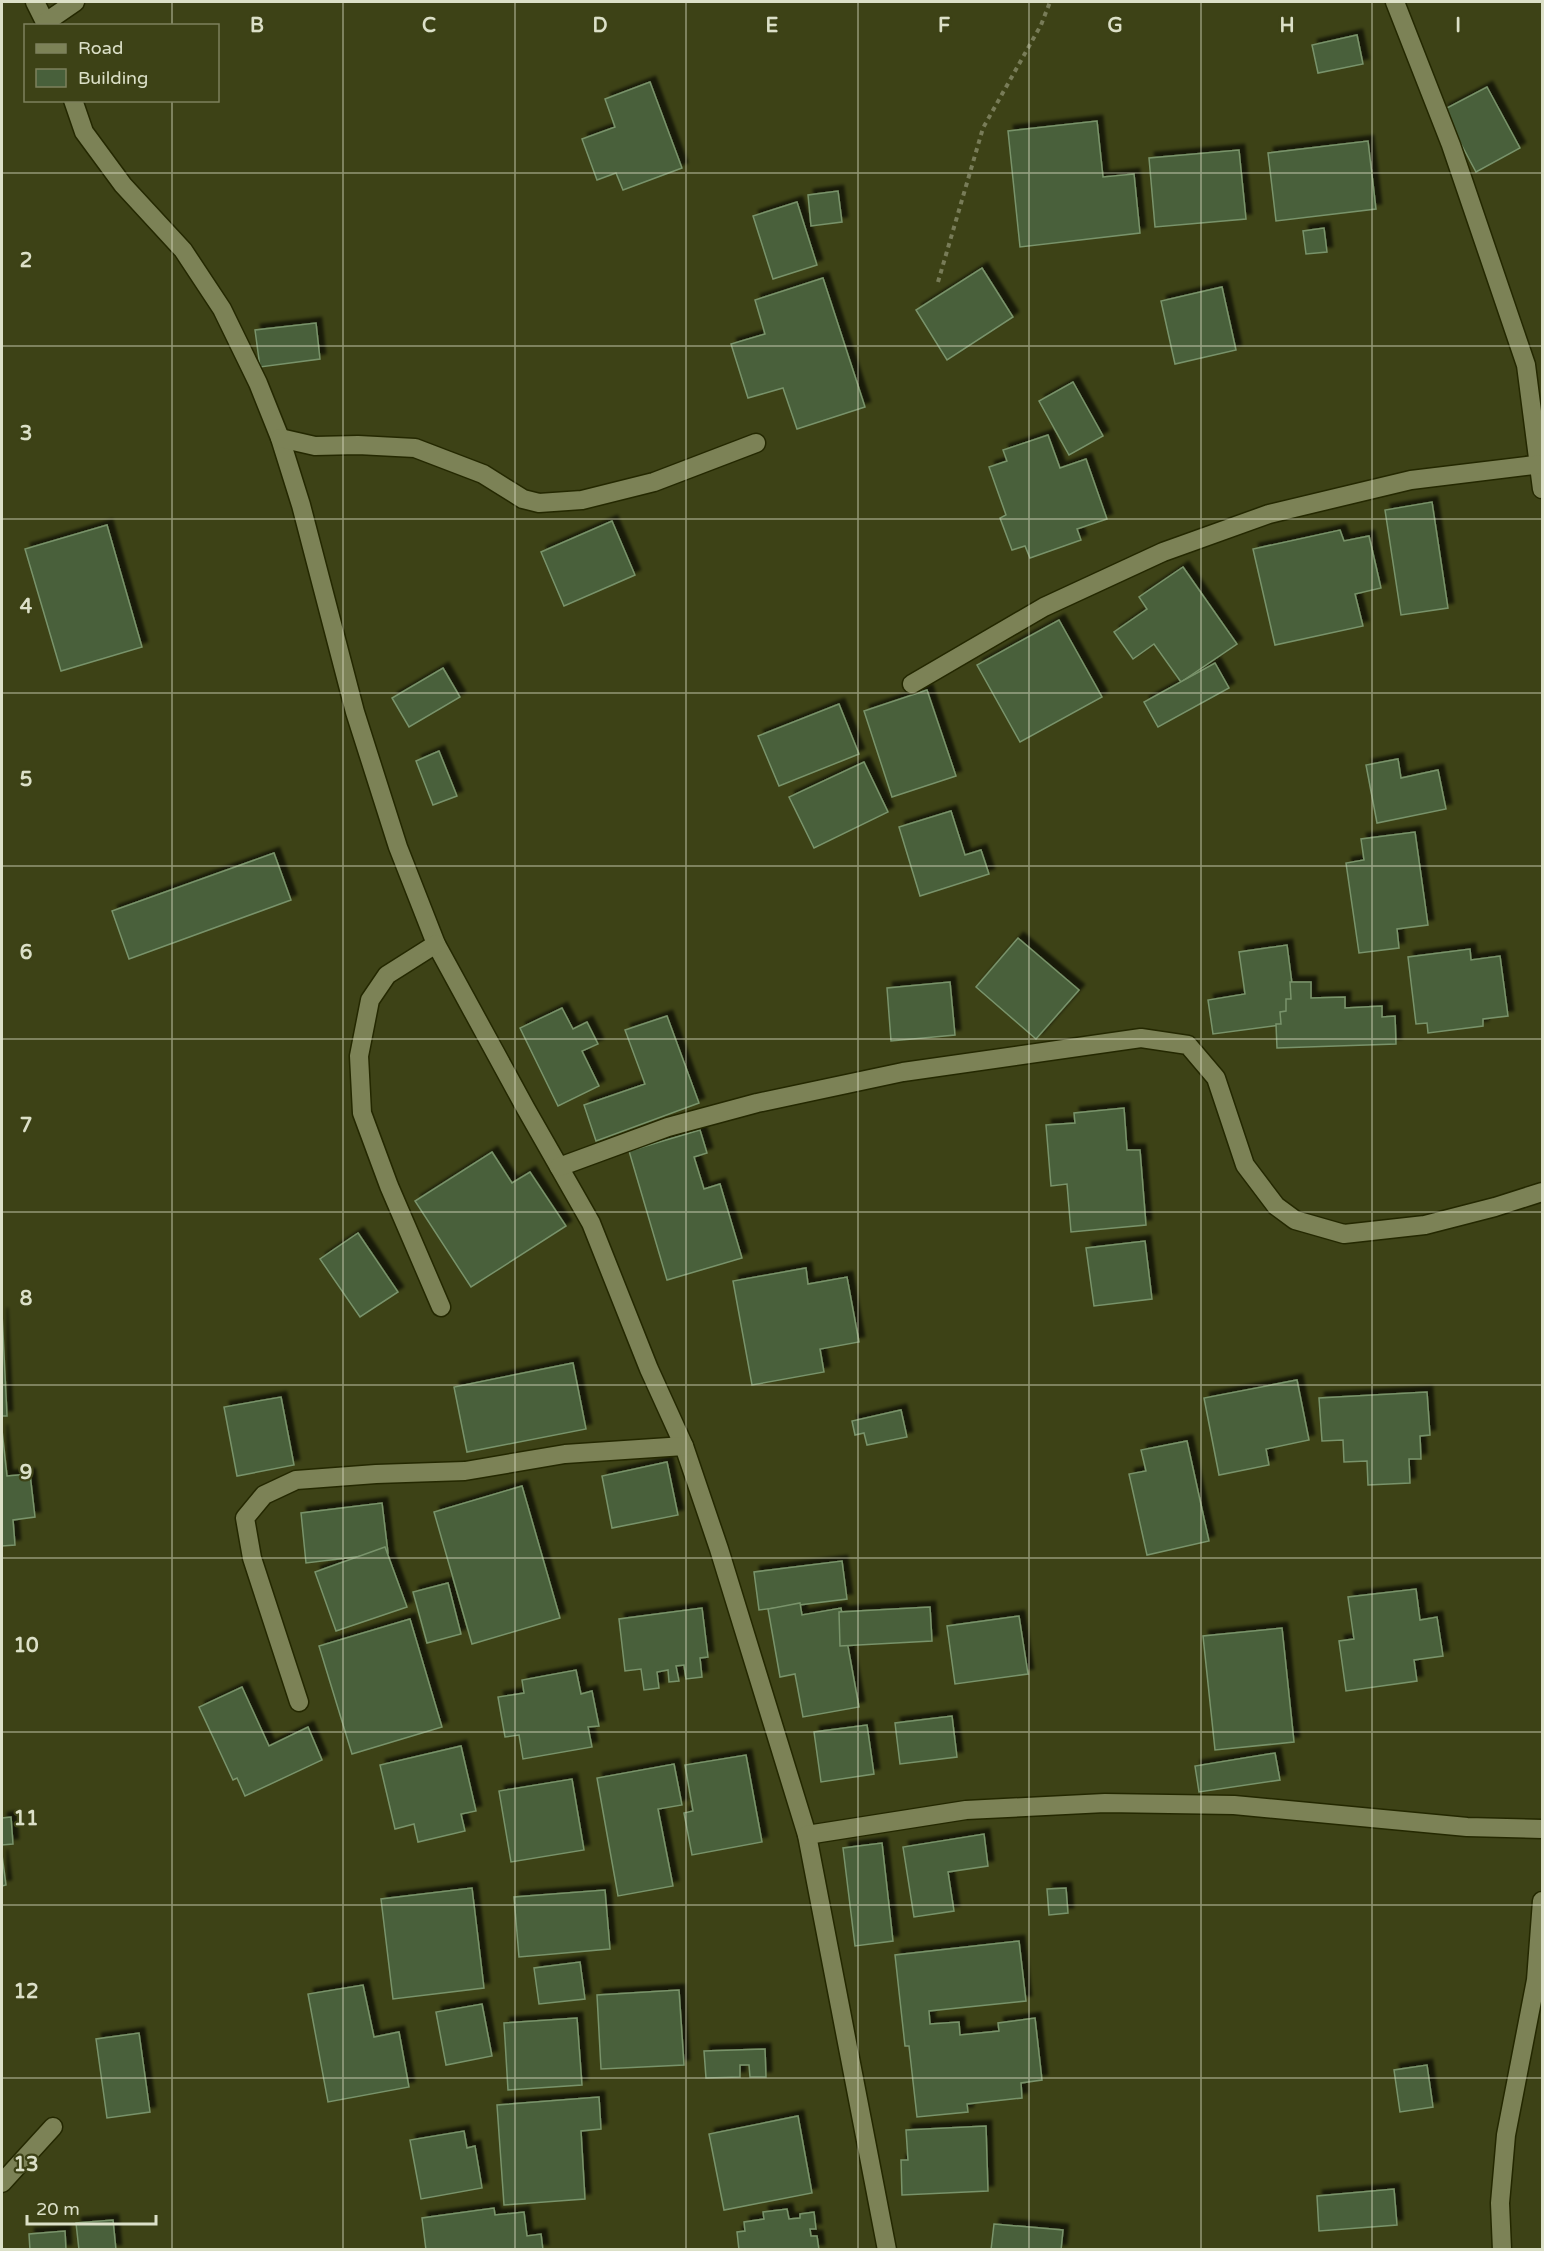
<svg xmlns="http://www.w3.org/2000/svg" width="1544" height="2251" font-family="'Varela Round',sans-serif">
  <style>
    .building { fill: #48603b; stroke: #79936b; stroke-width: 1.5; filter: url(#shadow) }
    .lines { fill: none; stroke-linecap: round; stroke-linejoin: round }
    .minor-casing { stroke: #242800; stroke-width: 21 }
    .path { stroke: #787c58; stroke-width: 4; stroke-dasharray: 4.5 4.5; stroke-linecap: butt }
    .minor { stroke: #7c8256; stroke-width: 18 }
    .grid { fill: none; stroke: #dce0c8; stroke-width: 1.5; stroke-opacity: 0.55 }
    .grid-label { font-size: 20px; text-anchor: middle; font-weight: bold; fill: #dce0c8; stroke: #3d4216; stroke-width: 4.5; stroke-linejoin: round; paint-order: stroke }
  </style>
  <defs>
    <filter id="shadow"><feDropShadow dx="5.5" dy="-5.5" stdDeviation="1.5" flood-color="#0009"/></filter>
  </defs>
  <rect width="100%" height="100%" fill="#3d4216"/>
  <g class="building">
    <polygon points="1357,35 1363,64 1318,73 1312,45"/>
    <polygon points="650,82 682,168 623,190 616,173 597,180 582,139 615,127 605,99"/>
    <polygon points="1487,87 1520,148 1476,172 1443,110"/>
    <polygon points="1097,121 1103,177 1134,174 1140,233 1020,247 1008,131"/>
    <polygon points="1368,141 1376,209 1276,221 1268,153"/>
    <polygon points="1239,150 1246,219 1155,227 1149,158"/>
    <polygon points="838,191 842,222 811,226 808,195"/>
    <polygon points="797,202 817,265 773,279 753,216"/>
    <polygon points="1324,228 1327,252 1306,254 1303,231"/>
    <polygon points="982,268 1013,317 947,360 916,310"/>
    <polygon points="823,278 865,407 797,429 783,388 748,398 731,344 765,334 755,300"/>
    <polygon points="1222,287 1236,350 1175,364 1161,301"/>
    <polygon points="316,323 320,359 260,367 255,330"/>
    <polygon points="1073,382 1103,436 1069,455 1039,401"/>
    <polygon points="1048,435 1060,468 1086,459 1107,519 1077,529 1081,540 1030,558 1025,546 1012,550 1000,518 1006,515 989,467 1007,461 1003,450"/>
    <polygon points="1432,502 1448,608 1401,615 1385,510"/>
    <polygon points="612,521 635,575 564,606 541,552"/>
    <polygon points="107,525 142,647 61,671 25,549"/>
    <polygon points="1340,530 1344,541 1369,536 1381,588 1355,594 1363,626 1275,645 1253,549"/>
    <polygon points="1183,567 1237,644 1181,682 1154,644 1133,659 1114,632 1147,609 1139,597"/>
    <polygon points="1059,620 1102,697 1020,742 977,665"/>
    <polygon points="1215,663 1229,688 1158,727 1144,702"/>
    <polygon points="443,668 460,697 409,727 392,698"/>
    <polygon points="927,690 956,776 892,797 864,711"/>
    <polygon points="839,704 859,754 779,786 758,736"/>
    <polygon points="439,751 457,796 433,805 416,761"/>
    <polygon points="1398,759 1401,778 1438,770 1446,809 1377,823 1366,765"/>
    <polygon points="864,762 888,812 814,848 789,797"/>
    <polygon points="951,811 965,855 981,850 989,874 920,896 899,827"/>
    <polygon points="1415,832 1428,925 1397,929 1399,948 1359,953 1346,863 1364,860 1361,839"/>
    <polygon points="274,853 291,900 129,959 112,911"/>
    <polygon points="1018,938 1079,990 1036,1039 976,987"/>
    <polygon points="1287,945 1294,999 1291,999 1295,1023 1213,1034 1208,1000 1245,994 1239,952"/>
    <polygon points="1470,949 1471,960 1500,956 1508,1016 1483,1019 1483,1026 1428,1033 1427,1023 1416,1024 1408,957"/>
    <polygon points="950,982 955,1035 891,1041 887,988"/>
    <polygon points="1290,982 1311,982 1311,998 1345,997 1345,1008 1382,1006 1382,1017 1395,1016 1396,1044 1277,1048 1276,1024 1281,1024 1280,1012 1286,1011 1286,999 1291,999"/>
    <polygon points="562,1008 573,1029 587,1022 598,1044 582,1051 599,1086 558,1106 520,1028"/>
    <polygon points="667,1016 699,1103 596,1141 584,1105 645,1084 625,1030"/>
    <polygon points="1124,1108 1127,1150 1140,1150 1146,1225 1071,1232 1067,1184 1051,1186 1046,1125 1075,1123 1074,1113"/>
    <polygon points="700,1130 707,1153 694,1157 704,1189 720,1184 742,1258 667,1280 629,1151"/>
    <polygon points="492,1152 512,1183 530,1172 566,1226 471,1287 415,1201"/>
    <polygon points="358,1233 398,1292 360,1317 320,1259"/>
    <polygon points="1145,1241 1152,1299 1094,1306 1086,1248"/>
    <polygon points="806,1268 808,1284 847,1277 859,1342 820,1349 824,1372 752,1385 733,1281"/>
    <polygon points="2,1313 7,1416 2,1416"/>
    <polygon points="573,1363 586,1429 467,1452 454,1387"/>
    <polygon points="1297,1380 1309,1440 1266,1449 1269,1465 1219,1475 1204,1398"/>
    <polygon points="1427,1392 1430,1435 1420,1436 1421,1459 1409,1459 1410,1483 1368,1485 1367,1461 1344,1462 1343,1440 1322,1441 1319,1398"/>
    <polygon points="281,1397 294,1465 237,1476 224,1407"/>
    <polygon points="901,1410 907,1437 867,1445 864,1433 855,1435 852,1421"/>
    <polygon points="2,1430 7,1476 30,1474 35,1517 13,1520 15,1545 2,1546"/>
    <polygon points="1187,1441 1209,1541 1147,1555 1129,1474 1146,1471 1141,1450"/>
    <polygon points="667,1462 678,1515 612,1528 602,1476"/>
    <polygon points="522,1486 560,1618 472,1644 434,1512"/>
    <polygon points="382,1503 388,1553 306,1563 301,1513"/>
    <polygon points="385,1547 407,1607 336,1631 315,1572"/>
    <polygon points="842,1561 847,1599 759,1610 754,1572"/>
    <polygon points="448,1583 461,1634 427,1643 413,1592"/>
    <polygon points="1416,1589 1420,1620 1437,1617 1443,1656 1414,1660 1417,1681 1346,1691 1339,1641 1354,1639 1348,1597"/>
    <polygon points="800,1603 802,1615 841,1608 859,1707 803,1717 795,1674 780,1677 768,1609"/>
    <polygon points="930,1607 932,1641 840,1646 839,1612"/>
    <polygon points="702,1608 708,1657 700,1658 702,1677 686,1679 684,1665 676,1666 679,1681 669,1682 668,1670 657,1672 659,1688 644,1690 641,1669 625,1671 619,1619"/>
    <polygon points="1019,1616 1028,1674 955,1684 947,1626"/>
    <polygon points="410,1619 442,1727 352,1754 319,1646"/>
    <polygon points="1282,1628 1294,1742 1215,1750 1203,1636"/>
    <polygon points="576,1670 581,1694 592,1691 599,1726 588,1727 592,1747 523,1759 519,1735 505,1737 498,1697 524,1693 522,1680"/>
    <polygon points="242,1687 269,1746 308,1727 322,1760 245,1796 237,1778 233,1780 199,1707"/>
    <polygon points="952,1716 957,1757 900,1764 895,1723"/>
    <polygon points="867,1725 874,1774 821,1782 814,1732"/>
    <polygon points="461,1746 476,1811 461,1814 465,1831 418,1842 414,1824 395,1829 380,1765"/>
    <polygon points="1275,1753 1280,1780 1199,1792 1195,1766"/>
    <polygon points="746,1755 762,1842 692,1855 684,1813 693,1811 685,1765"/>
    <polygon points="674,1764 682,1805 658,1809 673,1886 618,1896 597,1778"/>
    <polygon points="572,1779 584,1850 511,1862 499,1791"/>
    <polygon points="11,1817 13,1844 2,1845 2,1818"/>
    <polygon points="984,1834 988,1866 948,1872 954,1911 914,1917 903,1847"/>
    <polygon points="882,1843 893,1941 855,1946 843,1848"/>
    <polygon points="2,1855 6,1885 2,1886"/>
    <polygon points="472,1888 484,1988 393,1999 381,1899"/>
    <polygon points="1066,1888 1068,1913 1049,1915 1047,1889"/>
    <polygon points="605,1890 610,1949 519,1957 514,1897"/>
    <polygon points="1019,1941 1026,2001 929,2011 930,2024 959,2022 960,2035 999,2031 998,2023 1035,2018 1042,2080 1021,2083 1022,2098 967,2104 968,2112 917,2117 909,2046 905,2046 895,1955"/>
    <polygon points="580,1962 585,1999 539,2004 534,1968"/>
    <polygon points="363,1985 374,2037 399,2032 409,2087 328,2102 308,1994"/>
    <polygon points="679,1990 684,2065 601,2069 597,1995"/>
    <polygon points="482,2004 492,2056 446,2065 436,2012"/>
    <polygon points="577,2018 582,2085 508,2090 504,2023"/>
    <polygon points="139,2033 150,2112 107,2118 96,2039"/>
    <polygon points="765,2049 766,2077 750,2077 749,2065 740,2065 740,2077 706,2078 704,2051"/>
    <polygon points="1427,2065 1433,2107 1400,2112 1394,2070"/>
    <polygon points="599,2097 601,2129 581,2131 585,2199 504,2205 497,2105"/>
    <polygon points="798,2116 812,2193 724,2210 709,2134"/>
    <polygon points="986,2126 988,2191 902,2195 901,2160 908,2160 906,2130"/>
    <polygon points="464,2131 467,2148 475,2146 482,2188 421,2199 410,2140"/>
    <polygon points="1394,2189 1397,2225 1319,2231 1317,2196"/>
    <polygon points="494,2208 495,2215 524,2212 527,2236 541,2234 543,2250 426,2250 422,2218"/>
    <polygon points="787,2209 789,2219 800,2218 800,2214 814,2212 816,2229 810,2229 811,2236 817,2236 819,2250 739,2250 737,2232 745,2231 744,2222 764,2219 763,2212"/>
    <polygon points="113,2220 116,2250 79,2250 76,2223"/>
    <polygon points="994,2224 1063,2230 1061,2250 991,2250"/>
    <polygon points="65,2231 66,2250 30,2250 29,2234"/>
  </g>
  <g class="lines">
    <g class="minor-casing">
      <g id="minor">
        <polyline points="35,2 47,26"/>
        <polyline points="1395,2 1451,145 1526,365 1542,489"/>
        <polyline points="46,22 75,2"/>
        <polyline points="73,100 84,132 123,185 183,250 222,309 258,383 280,438 301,505 355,712 398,847 436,944 526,1109 591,1223 649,1369 684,1446 719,1549 807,1835 887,2250"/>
        <polyline points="280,438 315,446 358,445 415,448 483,474 523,499 539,503 582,500 654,482 756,443"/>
        <polyline points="912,684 1044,607 1163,552 1269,514 1411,480 1542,464"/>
        <polyline points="436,944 387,975 370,1000 359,1056 362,1113 389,1186 441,1307"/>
        <polyline points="559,1167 668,1127 757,1103 903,1072 1141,1038 1188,1045 1216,1078 1245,1165 1276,1206 1295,1220 1344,1234 1425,1225 1495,1207 1542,1192"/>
        <polyline points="299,1702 252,1558 245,1518 264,1495 296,1480 376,1474 465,1471 565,1454 684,1446"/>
        <polyline points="807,1835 966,1810 1105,1803 1234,1805 1467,1827 1542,1829"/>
        <polyline points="2,2183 53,2127"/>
        <polyline points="1502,2250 1500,2203 1506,2135 1536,1980 1542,1901"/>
      </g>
    </g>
    <polyline class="path" points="938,282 983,128 1041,25 1050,2"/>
    <use href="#minor" class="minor"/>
  </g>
  <path class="grid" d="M172,2v24M343,2v2248M515,2v2248M686,2v2248M858,2v2248M1029,2v2248M1201,2v2248M1372,2v2248M172,100v2150M2,173h1540M2,346h1540M2,519h1540M2,693h1540M2,866h1540M2,1039h1540M2,1212h1540M2,1385h1540M2,1558h1540M2,1732h1540M2,1905h1540M2,2078h1540"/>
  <g class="grid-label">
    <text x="257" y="32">B</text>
    <text x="429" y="32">C</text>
    <text x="600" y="32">D</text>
    <text x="772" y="32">E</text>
    <text x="944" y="32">F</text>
    <text x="1115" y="32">G</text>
    <text x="1287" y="32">H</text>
    <text x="1458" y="32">I</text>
    <text x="26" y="267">2</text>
    <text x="26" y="440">3</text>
    <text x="26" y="613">4</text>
    <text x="26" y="786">5</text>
    <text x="26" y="959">6</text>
    <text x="26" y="1132">7</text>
    <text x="26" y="1305">8</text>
    <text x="26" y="1479">9</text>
    <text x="26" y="1652">10</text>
    <text x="26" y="1825">11</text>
    <text x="26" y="1998">12</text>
    <text x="26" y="2171">13</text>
  </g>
  <rect width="1544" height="2251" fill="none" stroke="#dce0c8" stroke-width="6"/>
  <rect x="24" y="24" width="195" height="78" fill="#3d4216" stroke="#7d815d" stroke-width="1.5"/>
  <rect x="36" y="44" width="30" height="9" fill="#7c8256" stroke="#7d815d" stroke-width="1.5"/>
  <text x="78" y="54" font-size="18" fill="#dce0c8">Road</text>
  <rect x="36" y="69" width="30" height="18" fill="#48603b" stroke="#7d815d" stroke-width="1.5"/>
  <text x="78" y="84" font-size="18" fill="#dce0c8">Building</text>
  <path d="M27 2215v9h129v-9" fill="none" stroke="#dce0c8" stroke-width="3"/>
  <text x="36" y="2215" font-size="18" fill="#dce0c8" stroke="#3d4216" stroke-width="4.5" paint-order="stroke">20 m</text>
</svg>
